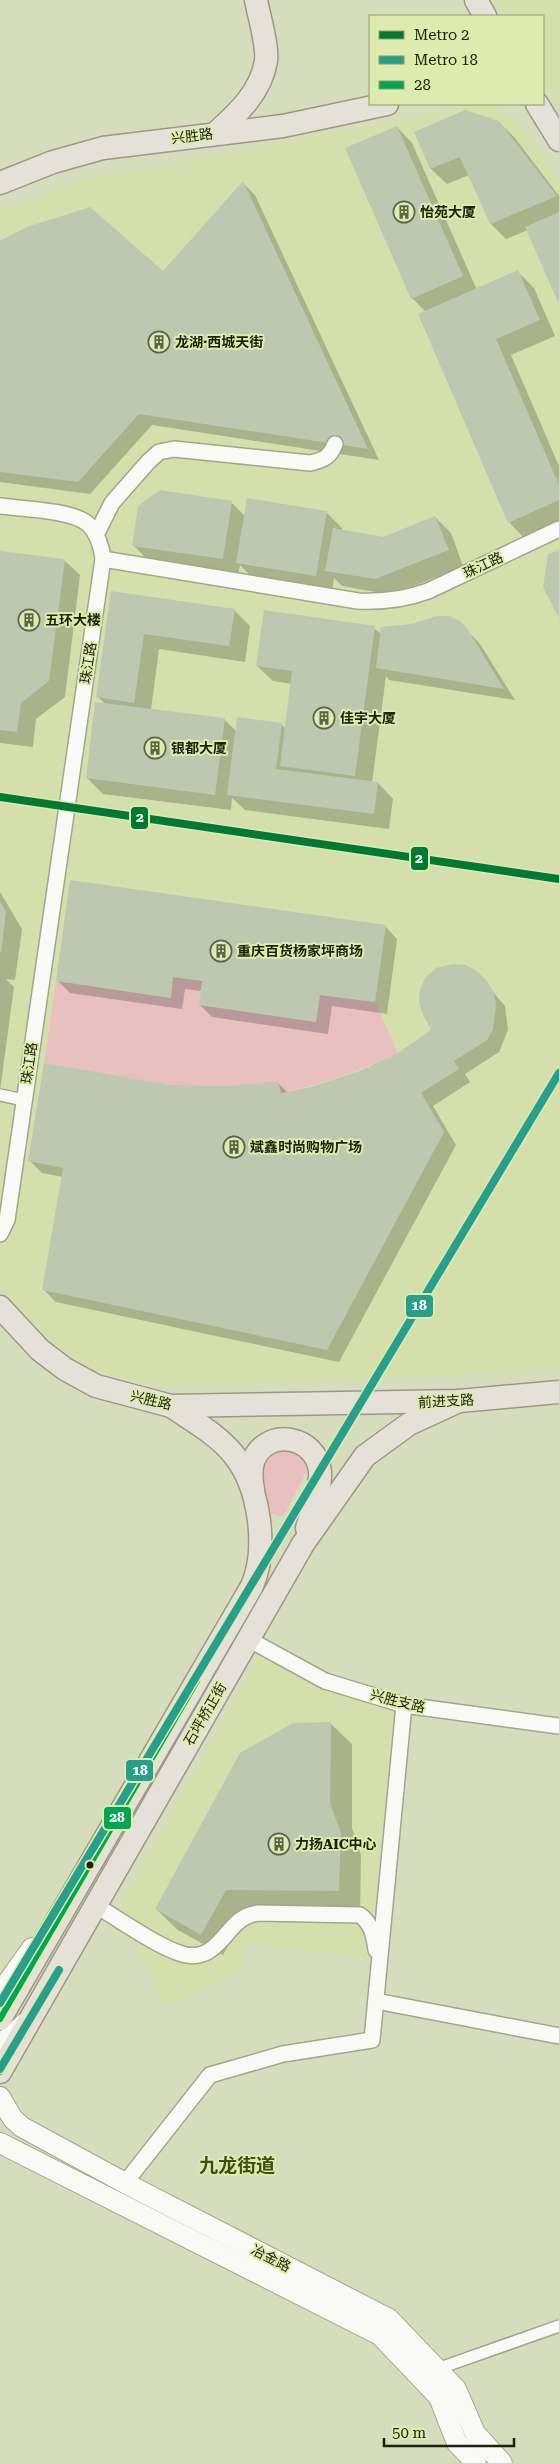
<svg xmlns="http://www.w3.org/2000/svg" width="559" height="2463" font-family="'Roboto Serif','Noto Sans SC',serif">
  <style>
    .built { fill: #d4dfab }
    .green { fill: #e8c0c0 }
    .shadow { fill: #0003 }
    .building { fill: #bec8b1 }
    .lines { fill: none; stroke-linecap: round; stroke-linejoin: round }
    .pedestrian-casing { stroke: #a1a78e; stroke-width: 14 }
    .minor-casing { stroke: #a1a78e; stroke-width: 18 }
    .secondary-casing { stroke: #a1a78e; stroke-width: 22 }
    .primary-casing { stroke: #9d9882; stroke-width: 25 }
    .pedestrian { stroke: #f9faf5; stroke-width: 11 }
    .minor { stroke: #f9faf5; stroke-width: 15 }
    .secondary { stroke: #f9faf5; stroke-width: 20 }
    .primary { stroke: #e5e1d8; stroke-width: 22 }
    .bus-1-casing { stroke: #deebaf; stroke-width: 10 }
    .bus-1 { stroke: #00a651; stroke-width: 6 }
    .metro-1-casing { stroke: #deebaf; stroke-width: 11 }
    .metro-2-casing { stroke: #deebaf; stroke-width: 11 }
    .metro-1 { stroke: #007a33; stroke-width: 8 }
    .metro-2 { stroke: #279f8c; stroke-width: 8 }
    .bus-dot { fill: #1c2109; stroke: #deebaf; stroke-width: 2 }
    .labels { text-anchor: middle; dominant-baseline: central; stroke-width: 4; stroke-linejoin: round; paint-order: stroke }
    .street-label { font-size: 14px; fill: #1c2109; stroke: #deebaf }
    .poi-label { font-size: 14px; font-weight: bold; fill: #1c2109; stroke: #deebaf; text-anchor: start }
    .district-label { font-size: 19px; font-weight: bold; fill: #434c13; stroke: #deebaf }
    .line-badge { stroke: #deebaf; stroke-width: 2 }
    .badge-label { font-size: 14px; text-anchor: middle; font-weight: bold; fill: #fff }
  </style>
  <rect width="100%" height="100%" fill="#d6ddbd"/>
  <g class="built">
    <polygon points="496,0 559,0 559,107 543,80 543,16 505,16"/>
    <polygon points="474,105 495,107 513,118 530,136 559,184 559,1367 464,1375 170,1386 103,1374 76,1360 49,1339 0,1288 0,210 85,180"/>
    <polygon points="259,1656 322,1688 394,1710 369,1957 244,1945 240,1970 166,2006 135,1945 108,1928"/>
  </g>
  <g class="green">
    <path d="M173,977l29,4 -3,24 117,17 4,-27 55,7 23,51c-38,18 -76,31 -117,40l-4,-12 -46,5 -59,-1 -128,-22 12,-82 114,17z"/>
    <polygon points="272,1450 298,1451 306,1463 306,1472 283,1517 271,1513 260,1473 263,1459"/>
  </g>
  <g class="shadow">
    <polygon points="499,122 515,138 559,196 559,301 528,230 506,239 491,224 469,175 447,184 431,169 416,133"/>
    <polygon points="397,127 412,143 477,290 518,272 534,288 555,336 511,355 559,466 559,523 524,538 509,522 426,312 412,298"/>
    <polygon points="243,183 255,195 379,460 152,425 90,494 0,482 0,243 163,273"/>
    <polygon points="231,502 245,516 326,512 342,528 342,530 383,538 435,517 451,533 463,566 392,595 342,586 334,578 332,591 253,578 240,565 238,575 149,561 134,546"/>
    <polygon points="0,552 64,560 80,575 65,697 36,719 33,747 0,743"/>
    <polygon points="112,593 234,610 250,626 245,662 159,649 151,710 224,719 237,732 281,724 286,729 292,684 273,681 257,666 374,628 381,634 459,622 480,644 515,700 389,680 386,676 372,783 378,783 393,799 389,829 245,810 232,798 231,810 103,794 87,778 105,704 98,697"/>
    <polygon points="0,892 22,929 15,980 6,979 14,987 0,1091"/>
    <polygon points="385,926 397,939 387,1014 332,1006 328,1034 212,1017 200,1005 202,991 185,989 182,1009 70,993 58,981"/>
    <polygon points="477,973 505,1006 508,1030 499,1052 465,1074 470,1082 433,1106 456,1145 339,1362 56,1302 44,1290 63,1177 42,1173 30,1161 172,1087 231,1087 277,1082 288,1093 311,1088 360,1072 399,1054 433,1030"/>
    <polygon points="330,1723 352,1744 352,1828 361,1855 360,1912 248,1910 223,1955 178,1930 156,1909"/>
  </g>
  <g class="building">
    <polygon points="465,110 499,121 557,196 490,224 460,157 430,169 414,132"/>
    <polygon points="397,126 463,276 411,299 345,148"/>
    <polygon points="243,181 368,449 139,414 78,482 0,472 0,241 27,227 90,207 163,271"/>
    <polygon points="559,212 559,304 525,227"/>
    <polygon points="518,270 540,320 496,339 559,485 559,500 508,523 418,314"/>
    <polygon points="160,490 232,501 223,559 132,546 138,506"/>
    <polygon points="247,498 327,511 316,576 236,563"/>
    <polygon points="435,516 449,550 375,579 325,571 333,528 383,537"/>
    <polygon points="559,550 559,618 543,587 548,554"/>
    <polygon points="0,551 65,559 49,681 21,703 17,732 0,730"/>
    <polygon points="111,591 235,609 229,646 144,634 134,703 96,697"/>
    <polygon points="264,610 375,626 355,776 280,766 292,671 256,666"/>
    <polygon points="437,616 450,616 460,621 468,630 504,689 376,668 381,627 411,624"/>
    <polygon points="95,702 225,718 215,795 86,778"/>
    <polygon points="237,717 282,723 276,769 378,782 374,814 227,795"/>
    <polygon points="70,880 386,925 375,1002 320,995 316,1022 199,1005 202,981 173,977 171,998 56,981"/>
    <polygon points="0,901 6,912 1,953 0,952"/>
    <polygon points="453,964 466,965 478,972 487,981 494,992 496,1005 493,1029 487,1040 454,1061 459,1069 421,1093 444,1132 327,1350 42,1290 63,1168 28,1161 44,1063 172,1085 231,1086 278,1081 281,1093 311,1087 360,1071 398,1053 431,1030 423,1015 419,1002 420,990 425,978 436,968"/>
    <polygon points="331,1722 330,1803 341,1833 339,1891 226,1890 201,1935 155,1909 240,1753 293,1723"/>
  </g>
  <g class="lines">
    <g class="pedestrian-casing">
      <g id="pedestrian">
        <polyline points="0,1095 24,1100"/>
        <polyline points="437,2369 559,2326"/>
      </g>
    </g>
    <g class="minor-casing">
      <g id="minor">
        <path d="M0,506c22,3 72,4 88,18 9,8 14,24 15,35"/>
        <path d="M96,535l16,-32 36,-41 11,-10 15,-3 136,14c14,-3 20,-6 25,-19"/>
        <path d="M0,1234l7,-14 96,-661 255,42c24,1 46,-1 70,-10l131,-62"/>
        <polyline points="248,1639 325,1681 404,1705 559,1726"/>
        <path d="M95,1905c24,14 65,44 91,50 10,2 21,-1 28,-8 16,-13 21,-31 44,-34l102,2c12,9 14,21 16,35"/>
        <polyline points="376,2001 559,2036"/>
        <polyline points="125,2183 210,2075 283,2054 372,2040 404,1705"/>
      </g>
    </g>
    <g class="secondary-casing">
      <g id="secondary">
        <polyline points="0,1993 32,1948"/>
        <polyline points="0,2043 11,2036 25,2023"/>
        <polyline points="0,2097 13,2119 22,2127 125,2183 389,2319 456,2389 475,2433 502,2463"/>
        <polyline points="0,2143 380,2335 439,2397 457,2443 476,2463"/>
      </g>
    </g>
    <g class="primary-casing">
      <g id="primary">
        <polyline points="476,0 485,16"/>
        <polyline points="537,104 559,140"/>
        <path d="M216,133c22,-20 45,-41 50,-72 2,-15 -7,-45 -10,-61"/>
        <polyline points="0,183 53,162 103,148 283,126 387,104"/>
        <polyline points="0,1307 40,1350 65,1369 96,1386 171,1406 459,1401 559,1392"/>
        <path d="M253,1490c-2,-11 -3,-21 1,-31 14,-32 63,-23 66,13 1,18 -8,39 -13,56"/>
        <path d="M0,2019l252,-433c16,-37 8,-99 -18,-131 -17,-21 -41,-34 -63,-49"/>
        <polyline points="0,2072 303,1544 365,1456 409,1424 459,1401"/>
      </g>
    </g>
    <use href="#pedestrian" class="pedestrian"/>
    <use href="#minor" class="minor"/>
    <use href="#secondary" class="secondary"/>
    <use href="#primary" class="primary"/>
    <g class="bus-1-casing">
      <g id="bus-1">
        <polyline points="0,2019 197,1681"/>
        <polyline points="0,2072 48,1987"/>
      </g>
    </g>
    <use href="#bus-1" class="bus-1"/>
    <g class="metro-1-casing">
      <polyline id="metro-1" points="0,797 559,879"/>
    </g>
    <g class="metro-2-casing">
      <g id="metro-2">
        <polyline points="0,2003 559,1073"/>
        <polyline points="0,2069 59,1970"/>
      </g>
    </g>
    <use href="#metro-1" class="metro-1"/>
    <use href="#metro-2" class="metro-2"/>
  </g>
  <defs>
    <g id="building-ring" transform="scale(1.125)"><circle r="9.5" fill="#deebaf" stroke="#5d6348" stroke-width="1.5"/><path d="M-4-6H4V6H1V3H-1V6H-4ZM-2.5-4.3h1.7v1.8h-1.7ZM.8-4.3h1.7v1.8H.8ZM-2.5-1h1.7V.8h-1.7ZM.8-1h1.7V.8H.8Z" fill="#5d6348"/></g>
  </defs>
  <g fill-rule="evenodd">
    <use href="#building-ring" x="404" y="212"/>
    <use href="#building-ring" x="159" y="342"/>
    <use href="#building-ring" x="29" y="620"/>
    <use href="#building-ring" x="324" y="718"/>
    <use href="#building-ring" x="155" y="748"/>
    <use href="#building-ring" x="221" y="951"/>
    <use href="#building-ring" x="234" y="1147"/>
    <use href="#building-ring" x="279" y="1844"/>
  </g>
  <circle class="bus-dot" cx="90" cy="1865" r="4.5"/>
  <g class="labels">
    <g class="street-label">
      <text transform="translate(192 136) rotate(-7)">兴胜路</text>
      <text transform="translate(483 565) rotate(-25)">珠江路</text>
      <text transform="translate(88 663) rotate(-81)">珠江路</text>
      <text transform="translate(29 1063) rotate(-82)">珠江路</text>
      <text transform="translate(151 1400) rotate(13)">兴胜路</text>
      <text transform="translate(446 1401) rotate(-3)">前进支路</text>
      <text transform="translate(398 1701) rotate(14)">兴胜支路</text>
      <text transform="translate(205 1714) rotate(-60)">石坪桥正街</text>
      <text transform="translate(271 2258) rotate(27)">冶金路</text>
    </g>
    <g class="poi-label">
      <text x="420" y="212">怡苑大厦</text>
      <text x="175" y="342">龙湖·西城天街</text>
      <text x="45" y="620">五环大楼</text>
      <text x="340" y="718">佳宇大厦</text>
      <text x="171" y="748">银都大厦</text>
      <text x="237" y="951">重庆百货杨家坪商场</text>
      <text x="250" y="1147">斌鑫时尚购物广场</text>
      <text x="295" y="1844">力扬AIC中心</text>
    </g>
    <g class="district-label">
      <text x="237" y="2165">九龙街道</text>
    </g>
  </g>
  <g class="line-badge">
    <rect x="130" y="806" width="19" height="24" rx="5" fill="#007a33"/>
    <rect x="410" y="846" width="19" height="25" rx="5" fill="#007a33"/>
    <rect x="405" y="1294" width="29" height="24" rx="5" fill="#279f8c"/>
    <rect x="125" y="1759" width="29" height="23" rx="5" fill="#279f8c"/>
    <rect x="103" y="1806" width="29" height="24" rx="5" fill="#00a651"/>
  </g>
  <g class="badge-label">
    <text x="140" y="822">2</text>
    <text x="419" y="863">2</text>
    <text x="419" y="1310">18</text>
    <text x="140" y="1775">18</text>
    <text x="117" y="1822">28</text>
  </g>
  <rect x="369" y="15" width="175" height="90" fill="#deebaf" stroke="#909a6d"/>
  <rect x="379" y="31" width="25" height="8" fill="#007a33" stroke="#909a6d"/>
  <text x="414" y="40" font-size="15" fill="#1c2109">Metro 2</text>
  <rect x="379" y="56" width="25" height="8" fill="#279f8c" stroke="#909a6d"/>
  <text x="414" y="65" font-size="15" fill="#1c2109">Metro 18</text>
  <rect x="379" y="81" width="25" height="8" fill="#00a651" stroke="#909a6d"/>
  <text x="414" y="90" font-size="15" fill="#1c2109">28</text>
  <path d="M384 2438v8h130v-8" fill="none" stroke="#1c2109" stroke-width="2.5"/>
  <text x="392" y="2438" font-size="15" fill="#1c2109" stroke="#deebaf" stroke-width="4" paint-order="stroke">50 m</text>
</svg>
